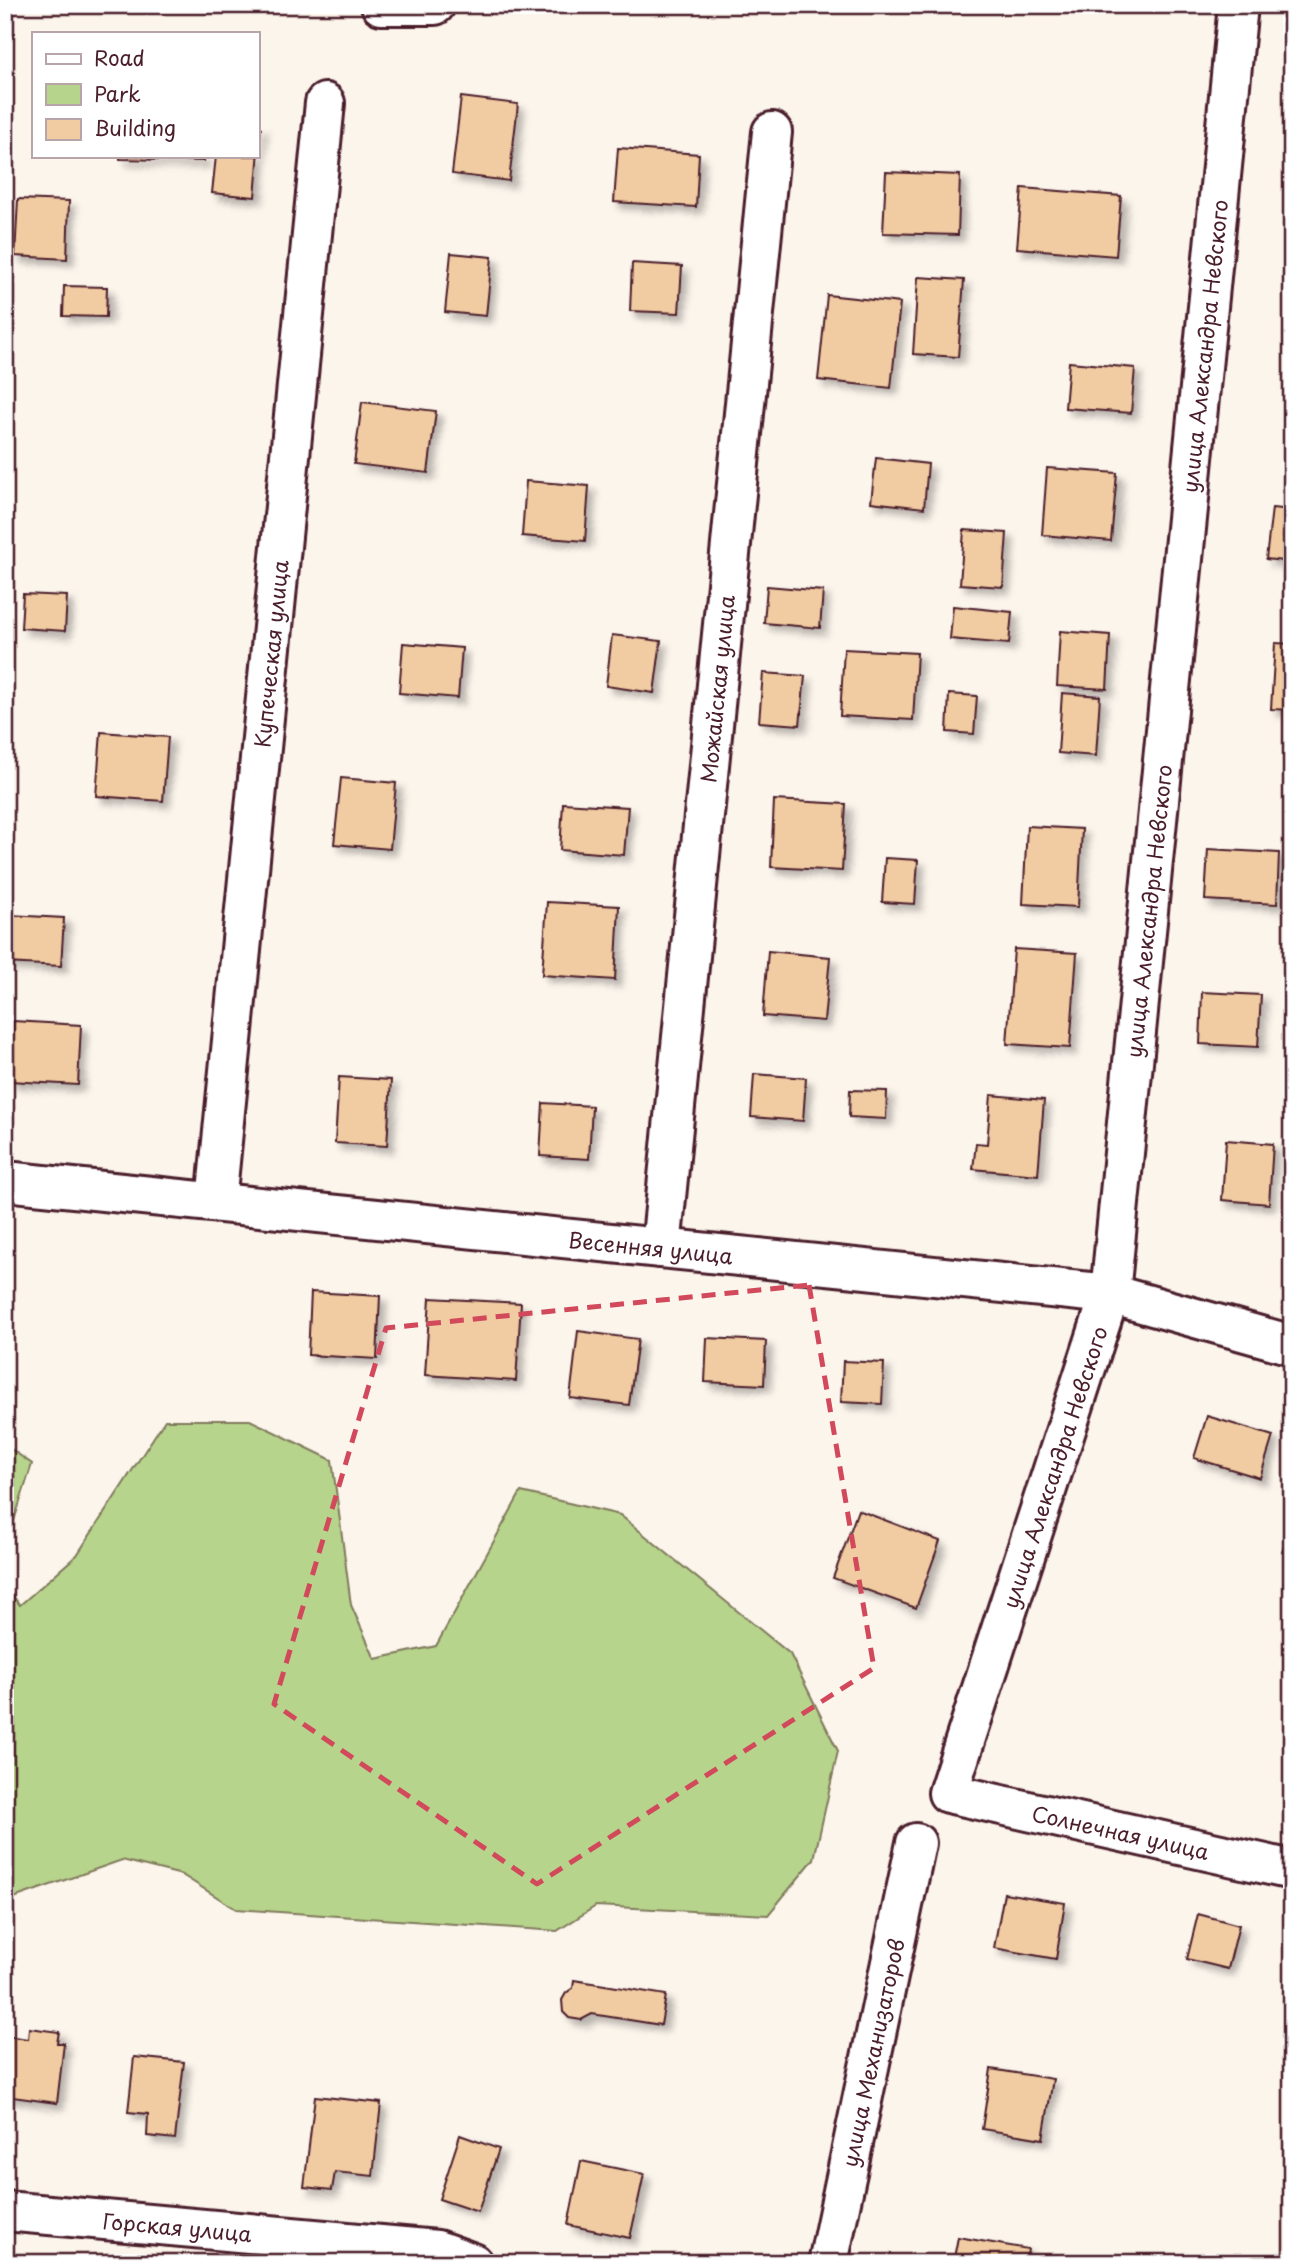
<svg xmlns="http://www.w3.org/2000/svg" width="1297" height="2268" font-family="'Playpen Sans',sans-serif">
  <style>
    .green { fill: #b7d48c; stroke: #807a5c; stroke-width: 2 }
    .building { fill: #f1cba1; stroke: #4a1f2b; stroke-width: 2; filter: url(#shadow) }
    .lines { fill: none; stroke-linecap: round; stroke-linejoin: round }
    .street-casing { stroke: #4a1f2b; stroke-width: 44 }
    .street { stroke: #fff; stroke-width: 38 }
    .marked { fill: none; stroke: #d1495b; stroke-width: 5; stroke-dasharray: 14 9; stroke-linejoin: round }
    .labels { text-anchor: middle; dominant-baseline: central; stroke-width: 5; stroke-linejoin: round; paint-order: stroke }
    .street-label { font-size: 21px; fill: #4a1f2b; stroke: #fff }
  </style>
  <defs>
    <filter id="shadow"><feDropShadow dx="6" dy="6" stdDeviation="3.5" flood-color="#0004"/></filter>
  </defs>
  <rect width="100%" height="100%" fill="#fcf5ec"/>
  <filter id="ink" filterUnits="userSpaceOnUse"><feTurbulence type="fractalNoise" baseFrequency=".0143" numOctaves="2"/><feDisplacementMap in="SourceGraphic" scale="14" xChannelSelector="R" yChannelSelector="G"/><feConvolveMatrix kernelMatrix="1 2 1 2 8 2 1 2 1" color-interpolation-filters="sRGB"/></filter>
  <g filter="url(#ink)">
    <g class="green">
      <polygon points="165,1420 250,1420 332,1460 351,1605 375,1659 436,1646 521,1492 620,1515 790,1654 838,1751 814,1859 768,1915 596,1906 557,1931 236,1909 182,1875 122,1860 5,1901 5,1586 20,1605 77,1555"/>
      <polygon points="5,1445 32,1464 12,1527 5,1539"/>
    </g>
    <g class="building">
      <polygon points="461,97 518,104 509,181 452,174"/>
      <polygon points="257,126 261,127 255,197 212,193 216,156 257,156"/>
      <polygon points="618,148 699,154 696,207 614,202"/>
      <polygon points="120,156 204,156 204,161 120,159"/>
      <polygon points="886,172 960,175 958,235 883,233"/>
      <polygon points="1022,188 1121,196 1116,256 1017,248"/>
      <polygon points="18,199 69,201 67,259 15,256"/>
      <polygon points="451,253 492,257 486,316 445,312"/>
      <polygon points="632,263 682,266 679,313 630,311"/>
      <polygon points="918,277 964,280 958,357 913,354"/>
      <polygon points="64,286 107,287 106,317 63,316"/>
      <polygon points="827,295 900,303 891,388 818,380"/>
      <polygon points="1069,362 1135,368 1131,413 1065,408"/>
      <polygon points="362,402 436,411 428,473 354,464"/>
      <polygon points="876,458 928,464 924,508 871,502"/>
      <polygon points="1047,468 1117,473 1111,541 1042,535"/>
      <polygon points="526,481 589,486 585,541 522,536"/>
      <polygon points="1272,508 1292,510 1292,562 1266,559"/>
      <polygon points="964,530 1007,533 1003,587 960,584"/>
      <polygon points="767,586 823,591 820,628 764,623"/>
      <polygon points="23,594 67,596 65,631 21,628"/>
      <polygon points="953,606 1012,612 1009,644 950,639"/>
      <polygon points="1060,631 1110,635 1107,689 1057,686"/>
      <polygon points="612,635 661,641 654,693 606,686"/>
      <polygon points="403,643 462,648 458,698 399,693"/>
      <polygon points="1275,643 1292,644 1292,710 1271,709"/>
      <polygon points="844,649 917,653 913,720 840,716"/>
      <polygon points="763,673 805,676 800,725 759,722"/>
      <polygon points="1062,693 1100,696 1096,756 1058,753"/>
      <polygon points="949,694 977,696 974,734 947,732"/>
      <polygon points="101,732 168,737 163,801 96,796"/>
      <polygon points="341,778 396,783 390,849 334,844"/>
      <polygon points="774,800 846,804 842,871 771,867"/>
      <polygon points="563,803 628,807 624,855 560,850"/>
      <polygon points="1027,826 1082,829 1078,907 1023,904"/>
      <polygon points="1208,849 1279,853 1277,904 1205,900"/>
      <polygon points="885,858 918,860 915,904 882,902"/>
      <polygon points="547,902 619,906 615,980 542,975"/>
      <polygon points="9,915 64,918 61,966 6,963"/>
      <polygon points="1014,949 1077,953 1070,1048 1007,1044"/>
      <polygon points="768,951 830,957 824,1021 763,1016"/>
      <polygon points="1202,992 1261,995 1258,1047 1200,1044"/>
      <polygon points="13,1021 81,1025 78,1085 10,1081"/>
      <polygon points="754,1074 806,1078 803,1121 751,1117"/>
      <polygon points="339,1077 391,1080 387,1146 335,1143"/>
      <polygon points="850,1090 887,1091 886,1119 849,1117"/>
      <polygon points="991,1095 1044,1100 1038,1175 973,1169 976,1143 987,1144"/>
      <polygon points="543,1103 592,1106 589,1159 540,1156"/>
      <polygon points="1226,1140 1273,1144 1269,1204 1222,1200"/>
      <polygon points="311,1292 380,1296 377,1359 308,1355"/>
      <polygon points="430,1298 521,1303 516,1381 425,1375"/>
      <polygon points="578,1331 638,1339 629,1405 570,1398"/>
      <polygon points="707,1338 766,1341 764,1385 705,1382"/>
      <polygon points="843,1361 884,1363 882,1404 841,1402"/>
      <polygon points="1207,1416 1273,1436 1260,1478 1194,1458"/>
      <polygon points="858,1510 940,1541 916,1608 833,1578"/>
      <polygon points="1292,1527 1292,1555 1282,1552"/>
      <polygon points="1004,1893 1065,1903 1056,1959 994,1948"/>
      <polygon points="1198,1914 1239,1925 1228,1969 1187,1959"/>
      <polygon points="574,1980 666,1995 661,2025 592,2014 581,2020 569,2018 563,2012 562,2000 566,1993 573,1988"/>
      <polygon points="29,2028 59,2032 57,2043 64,2043 57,2103 5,2096 6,2036 28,2039"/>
      <polygon points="134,2057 184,2062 175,2139 147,2136 148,2114 128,2112"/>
      <polygon points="991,2069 1053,2079 1043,2139 982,2129"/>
      <polygon points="315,2096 381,2103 373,2176 335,2172 332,2190 304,2187"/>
      <polygon points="460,2135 499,2149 478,2212 439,2199"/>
      <polygon points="581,2161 644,2174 630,2238 568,2225"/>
      <polygon points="958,2237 1028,2249 1026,2263 953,2263"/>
    </g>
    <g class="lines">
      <g class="street-casing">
        <g id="street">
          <polyline points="381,5 435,5"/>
          <path id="s1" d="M1238,5l-128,1289 -162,499 344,77"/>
          <path id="s2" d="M5,1181l1105,113 182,51"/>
          <path id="s3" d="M216,1202l109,-1099"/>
          <path id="s4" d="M661,1248l111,-1116"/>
          <path id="s5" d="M5,2211l432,39 36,13"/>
          <path id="s6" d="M828,2263l88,-420"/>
        </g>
      </g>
      <use href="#street" class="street"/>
    </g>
  </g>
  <path class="marked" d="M809,1285l65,383 -337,216 -263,-180 112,-376z"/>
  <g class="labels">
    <g class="street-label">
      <text transform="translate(1204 346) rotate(-84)">улица Александра Невского</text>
      <text stroke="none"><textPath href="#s3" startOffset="551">Купеческая улица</textPath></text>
      <text stroke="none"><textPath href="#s4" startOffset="562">Можайская улица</textPath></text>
      <text transform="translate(1148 911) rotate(-84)">улица Александра Невского</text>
      <text stroke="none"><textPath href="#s2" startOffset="649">Весенняя улица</textPath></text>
      <text transform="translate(1054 1467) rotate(-72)">улица Александра Невского</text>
      <text stroke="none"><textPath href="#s1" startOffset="1997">Солнечная улица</textPath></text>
      <text stroke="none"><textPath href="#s6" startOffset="215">улица Механизаторов</textPath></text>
      <text stroke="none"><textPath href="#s5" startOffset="173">Горская улица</textPath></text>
    </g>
  </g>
  <rect width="1297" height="2268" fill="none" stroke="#fff" stroke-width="28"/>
  <rect x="14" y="14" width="1269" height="2240" fill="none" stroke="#4a1f2b" stroke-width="2.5" filter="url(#ink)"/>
  <rect x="32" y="32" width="228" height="126" fill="#ffffff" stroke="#b7a5aa" stroke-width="2"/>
  <rect x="46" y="54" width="35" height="10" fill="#ffffff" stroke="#b7a5aa" stroke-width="2"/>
  <text x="94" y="66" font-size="21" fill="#4a1f2b">Road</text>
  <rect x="46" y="84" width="35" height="21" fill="#b7d48c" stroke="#b7a5aa" stroke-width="2"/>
  <text x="94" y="102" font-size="21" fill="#4a1f2b">Park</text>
  <rect x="46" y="119" width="35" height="21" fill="#f1cba1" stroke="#b7a5aa" stroke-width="2"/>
  <text x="94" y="136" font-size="21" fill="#4a1f2b">Building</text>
</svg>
